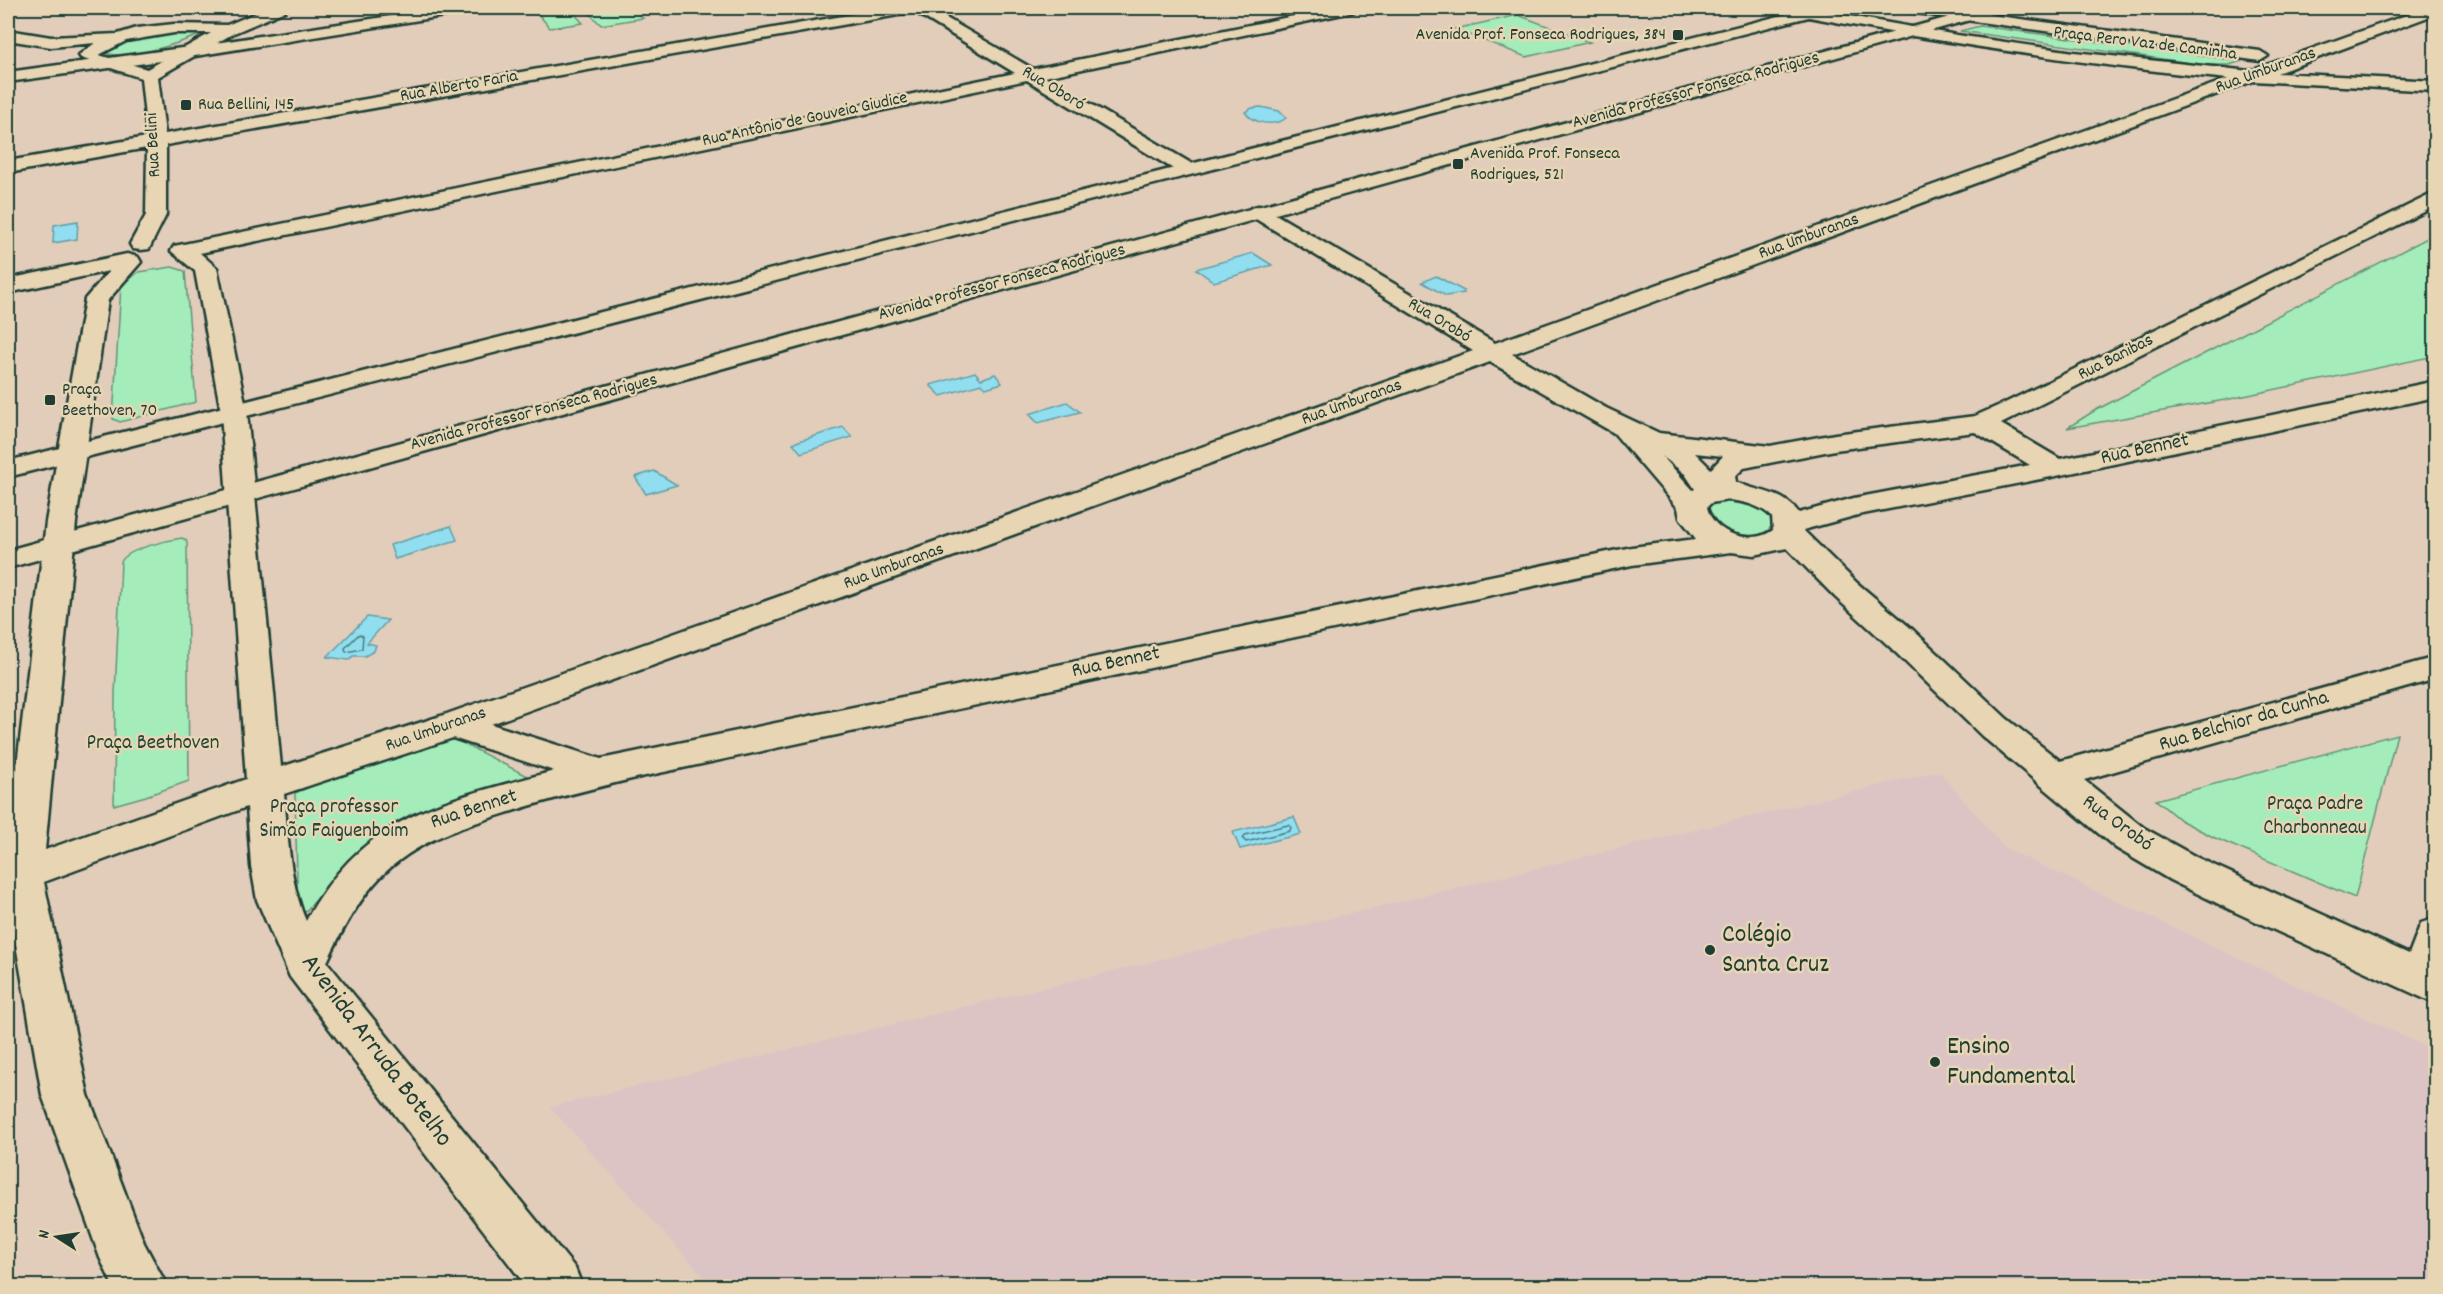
<svg xmlns="http://www.w3.org/2000/svg" width="2443" height="1294" font-family="Dekko,sans-serif">
  <style>
    .built { fill: #dcc4c5 }
    .green { fill: #a4ecba; stroke: #629477; stroke-width: 1.5 }
    .water { fill: #90def0; stroke: #639ea5; stroke-width: 1.5 }
    .lines { fill: none; stroke-linecap: round; stroke-linejoin: round }
    .shore { stroke: #4c7d7f; stroke-width: 1.5 }
    .minor-casing { stroke: #1f3d34; stroke-width: 5 }
    .major-casing { stroke: #1f3d34; stroke-width: 5 }
    .highway-casing { stroke: #1f3d34; stroke-width: 5 }
    .minor { fill: #e7d5b3; fill-rule: evenodd }
    .major { fill: #e7d5b3; fill-rule: evenodd }
    .highway { fill: #e7d5b3; fill-rule: evenodd }
    .poi-dot { fill: #1f3d34; stroke: #e7d5b3; stroke-width: 2 }
    .labels { text-anchor: middle; dominant-baseline: central; stroke-width: 5; stroke-linejoin: round; paint-order: stroke }
    .far-poi-label { font-size: 18px; fill: #1f3d34; stroke: #e7d5b3; text-anchor: start }
    .far-street-label { font-size: 18px; fill: #1f3d34; stroke: #e7d5b3 }
    .street-label { font-size: 21px; fill: #1f3d34; stroke: #e7d5b3 }
    .park-label { font-size: 21px; fill: #26463b; stroke: #e7d5b3 }
    .near-poi-label { font-size: 26px; fill: #1f3d34; stroke: #e7d5b3; text-anchor: start }
    .near-street-label { font-size: 26px; fill: #1f3d34; stroke: #e7d5b3 }
  </style>
  <rect width="100%" height="100%" fill="#e2cdbb"/>
  <filter id="ink" filterUnits="userSpaceOnUse"><feTurbulence type="fractalNoise" baseFrequency=".0167" numOctaves="2"/><feDisplacementMap in="SourceGraphic" scale="12" xChannelSelector="R" yChannelSelector="G"/><feConvolveMatrix kernelMatrix="1 2 1 2 8 2 1 2 1" color-interpolation-filters="sRGB"/></filter>
  <g filter="url(#ink)">
    <polygon class="built" points="1939,771 2005,848 2435,1051 2435,1286 712,1286 550,1107"/>
    <g class="green">
      <polygon points="545,8 569,8 583,23 550,28 534,9"/>
      <polygon points="584,8 632,8 643,18 601,25"/>
      <polygon points="1518,15 1590,42 1526,57 1455,29"/>
      <polygon points="1980,26 2242,61 2229,65 2205,65 1960,31"/>
      <path d="M203,31l2,2c-24,9 -81,31 -105,18l37,-16z"/>
      <polygon points="2435,234 2435,356 2225,400 2067,428 2094,411"/>
      <polygon points="172,267 185,271 196,402 120,422 113,419 121,285 139,272"/>
      <path d="M1719,499c19,1 52,2 53,27 -10,14 -40,15 -53,3 -6,-5 -10,-14 -14,-20l5,-6z"/>
      <path d="M182,538l4,2 1,3 2,238 -43,15 -32,9 1,-111 6,-132c5,-13 47,-22 61,-24z"/>
      <polygon points="443,733 531,778 411,814 362,848 298,920 295,793"/>
      <polygon points="2397,734 2355,898 2215,838 2180,820 2156,800"/>
    </g>
    <g class="water">
      <path d="M1261,107l18,4 7,7c-11,9 -33,6 -41,-6l7,-4z"/>
      <polygon points="78,221 77,239 53,243 54,225"/>
      <polygon points="1253,253 1272,265 1214,282 1196,269"/>
      <polygon points="1436,276 1464,291 1464,293 1446,296 1422,282"/>
      <polygon points="975,372 981,379 995,374 1002,383 986,388 981,384 941,396 930,385"/>
      <polygon points="1067,402 1080,412 1038,423 1029,414"/>
      <polygon points="843,427 852,437 801,453 793,443"/>
      <polygon points="654,471 677,485 646,494 635,477"/>
      <polygon points="451,526 457,540 395,559 390,545"/>
      <polygon points="367,617 388,620 367,643 376,645 374,651 365,656 353,656 349,660 327,657"/>
      <polygon points="1294,817 1301,834 1240,849 1233,832"/>
    </g>
    <g class="lines">
      <g class="shore">
        <polygon points="359,634 363,636 362,649 346,652 345,648"/>
        <polygon points="1288,825 1291,827 1290,831 1246,842 1243,839 1245,835"/>
      </g>
      <g class="minor-casing">
        <g id="minor">
          <path d="M268,8h19l-2,3 -51,22 -76,44 7,57 724,-126h40l104,61 300,-61h26l-7,4 -307,65 149,88 3,4 -3,4h-14l-153,-93 -827,173 17,15 30,144 34,355 160,-51 1032,-365 -222,-135 -3,-4 3,-4 7,-2 7,2 230,135 733,-264c-149,-15 -298,-38 -445,-67l-5,-1 -2,-3h28l153,27 117,17 176,19 176,-63h10v6l-159,59 159,8v10l-183,-10 -741,273 94,54 53,25 111,13 65,-12 140,-18 32,-14 429,-210v14l-435,218 59,35 376,-78v16l-380,79 -198,39 -55,15 54,53 56,47 93,88 54,43 376,-104v22l-352,101 60,48 54,30 211,96 12,-31 15,-5v86l-203,-93 -63,-31 -54,-32 -134,-112 -93,-90 -54,-49 -48,-49 -33,7 -23,-3 -99,13 -996,213c-46,11 -91,22 -136,37 -48,15 -92,30 -126,69 -20,23 -34,50 -47,78l248,306 7,18h-56l-236,-309 -33,-77 -6,-34 -4,-59 -203,75 44,213 56,148 23,43h-54l-13,-28 -58,-163 -34,-197v-58l38,-318 39,-223 24,-28 -101,22v-14l119,-25 11,3 3,5 -33,38 -32,222 -31,328 201,-71 -25,-367 -26,-141 -24,-20 3,-5 841,-173 -100,-61 -749,133v70l-17,34 -8,1 -8,-1 -3,-5 16,-29 1,-67 -139,25v-12l139,-24 -6,-59 -60,-20 -2,-3 16,-12 -44,4 -43,-7v-10l43,7 67,-3 19,-6 37,-4 53,1zM174,33h37l-64,36 -48,-14 27,-14zM1490,362l124,71 64,75 2,10 16,21 -64,8 -1031,212 -110,-35zM1975,432l55,33 -176,33 -55,15c-17,-23 -40,-20 -63,-31l-1,-6 9,-8 91,-18zM1695,453l28,3 -12,13zM1662,456l23,18 10,15 -2,1zM1728,500c17,2 32,5 44,17l1,13c-22,16 -60,4 -66,-23l4,-4zM453,738l101,33c-109,30 -190,42 -248,150 -17,-40 -18,-84 -22,-127z"/>
          <polygon points="1902,8 1938,8 2260,51 2268,56 2260,61 1909,12"/>
        </g>
      </g>
      <g class="major-casing">
        <polygon id="major" points="443,8 476,8 469,12 189,57 8,82 8,72 189,47"/>
      </g>
      <g class="highway-casing">
        <g id="highway">
          <polygon points="1811,8 1834,8 1832,11 8,477 8,461"/>
          <polygon points="1982,8 2004,8 2002,11 8,568 8,550"/>
        </g>
      </g>
      <use href="#minor" class="minor"/>
      <use href="#major" class="major"/>
      <use href="#highway" class="highway"/>
    </g>
  </g>
  <g class="poi-dot">
    <rect x="1672" y="29" width="12" height="12" rx="3"/>
    <rect x="180" y="99" width="12" height="12" rx="3"/>
    <rect x="1452" y="158" width="12" height="12" rx="3"/>
    <rect x="44" y="394" width="12" height="12" rx="3"/>
    <circle cx="1710" cy="950" r="6"/>
    <circle cx="1935" cy="1062" r="6"/>
  </g>
  <g class="labels">
    <g class="far-poi-label">
      <text x="1666" y="35" text-anchor="end">Avenida Prof. Fonseca Rodrigues, 384</text>
      <text x="198" y="105">Rua Bellini, 145</text>
      <text x="1470" y="154">Avenida Prof. Fonseca<tspan x="1470" dy="21">Rodrigues, 521</tspan></text>
      <text x="62" y="390">Praça<tspan x="62" dy="21">Beethoven, 70</tspan></text>
    </g>
    <g class="far-street-label">
      <text transform="translate(2145 44) rotate(7)">Praça Pero Vaz de Caminha</text>
      <text transform="translate(2266 71) rotate(-20)">Rua Umburanas</text>
      <text transform="translate(459 87) rotate(-10)">Rua Alberto Faria</text>
      <text transform="translate(1053 89) rotate(31)">Rua Oboró</text>
      <text transform="translate(1696 91) rotate(-15)">Avenida Professor Fonseca Rodrigues</text>
      <text transform="translate(805 120) rotate(-12)">Rua Antônio de Gouveia Giudice</text>
      <text transform="translate(154 145) rotate(-93)">Rua Belini</text>
      <text transform="translate(1809 237) rotate(-20)">Rua Umburanas</text>
      <text transform="translate(1002 283) rotate(-15)">Avenida Professor Fonseca Rodrigues</text>
      <text transform="translate(1439 321) rotate(31)">Rua Orobó</text>
      <text transform="translate(2116 358) rotate(-27)">Rua Banibas</text>
      <text transform="translate(1352 403) rotate(-20)">Rua Umburanas</text>
      <text transform="translate(534 413) rotate(-15)">Avenida Professor Fonseca Rodrigues</text>
      <text transform="translate(894 567) rotate(-20)">Rua Umburanas</text>
      <text transform="translate(436 730) rotate(-19)">Rua Umburanas</text>
    </g>
    <g class="street-label">
      <text transform="translate(2145 450) rotate(-12)">Rua Bennet</text>
      <text transform="translate(1116 663) rotate(-12)">Rua Bennet</text>
      <text transform="translate(2244 722) rotate(-16)">Rua Belchior da Cunha</text>
      <text transform="translate(474 810) rotate(-18)">Rua Bennet</text>
      <text transform="translate(2117 824) rotate(36)">Rua Orobó</text>
    </g>
    <g class="park-label">
      <text x="153" y="744">Praça Beethoven</text>
      <text x="2315" y="805">Praça Padre<tspan x="2315" dy="24">Charbonneau</tspan></text>
      <text x="334" y="808">Praça professor<tspan x="334" dy="24">Simão Faiguenboim</tspan></text>
    </g>
    <g class="near-poi-label">
      <text x="1722" y="935">Colégio<tspan x="1722" dy="30">Santa Cruz</tspan></text>
      <text x="1947" y="1047">Ensino<tspan x="1947" dy="30">Fundamental</tspan></text>
    </g>
    <g class="near-street-label">
      <text transform="translate(376 1051) rotate(53)">Avenida Arruda Botelho</text>
    </g>
  </g>
  <rect width="2443" height="1294" fill="none" stroke="#e7d5b3" stroke-width="30"/>
  <rect x="15" y="15" width="2413" height="1264" fill="none" stroke="#1f3d34" stroke-width="2" filter="url(#ink)"/>
  <g transform="translate(57 1237) rotate(282)" stroke="#e7d5b3" stroke-width="4.5" paint-order="stroke">
  <path d="M0-4.5L10 22L0 15L-10 22Z" fill="#1f3d34"/>
  <text y="-9" font-size="16" font-weight="bold" text-anchor="middle" fill="#1f3d34">N</text>
  </g>
</svg>
